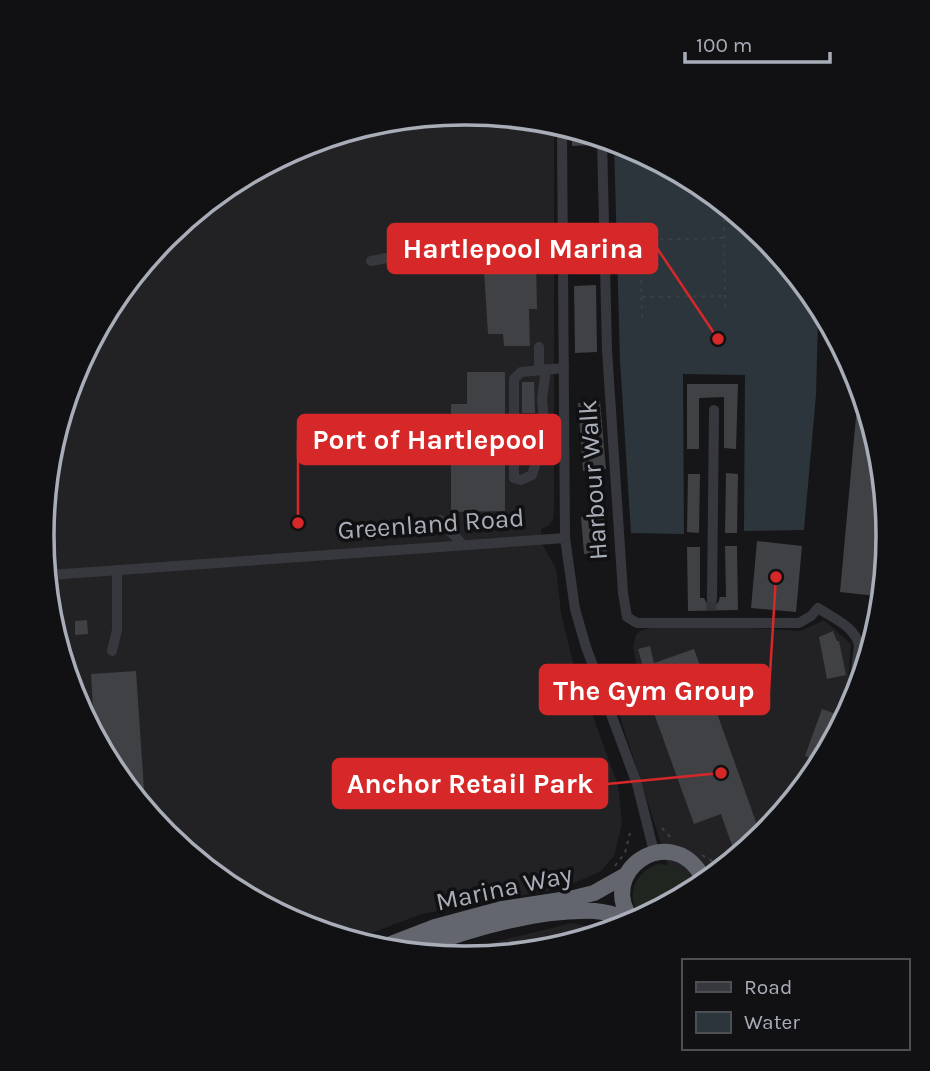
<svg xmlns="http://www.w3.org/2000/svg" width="930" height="1071" font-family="Karla,sans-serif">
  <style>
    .built { fill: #222225 }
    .green { fill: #1e261f }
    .water { fill: #2c353c }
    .building { fill: #404145 }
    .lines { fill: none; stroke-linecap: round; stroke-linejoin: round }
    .minor-tunnel { stroke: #333438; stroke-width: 10; stroke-dasharray: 10 5; stroke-linecap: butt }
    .path { stroke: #3d3f44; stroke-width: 2; stroke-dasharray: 3.5 5; stroke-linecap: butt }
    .minor { stroke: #37383d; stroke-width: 10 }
    .highway { stroke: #63666e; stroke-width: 16 }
    .labels { text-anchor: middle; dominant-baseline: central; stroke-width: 7; stroke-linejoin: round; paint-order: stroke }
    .street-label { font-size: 26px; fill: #a8adb8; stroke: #111113 }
    .rim { fill: none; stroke: #a8adb8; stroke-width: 3.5 }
    .leader { fill: none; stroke: #d62828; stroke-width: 2.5 }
    .callout-dot { fill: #d62828; stroke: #111113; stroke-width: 2.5 }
    .callout { fill: #d62828; stroke: #d62828; stroke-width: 2.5 }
    .callout-label { font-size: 28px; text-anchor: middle; font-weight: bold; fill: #fff }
  </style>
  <rect width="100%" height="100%" fill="#161618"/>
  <g class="built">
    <polygon points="465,113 554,130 554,510 553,520 548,526 541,529 542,544 556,569 561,613 572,659 618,785 622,824 614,856 600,872 562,888 422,914 360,937 303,926 166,834 74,697 42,536 74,373 166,236 303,145"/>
    <polygon points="824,620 851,644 846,711 764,835 677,893 608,680 637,668 633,648 636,635 640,631 650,628 736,627 801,631"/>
    <polygon points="572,923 607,930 465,958 460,958 459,951"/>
  </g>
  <path class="green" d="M657,864c16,1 26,4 34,20l-49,32c-19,-18 -7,-43 15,-52z"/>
  <polygon class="water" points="614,142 627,145 764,237 818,317 816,395 804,530 744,531 745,375 683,374 684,534 631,533 620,361"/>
  <g class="building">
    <polygon points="572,134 594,138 594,145 572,146"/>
    <polygon points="536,259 537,309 529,309 530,346 504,346 503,334 488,334 484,271 478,272 477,261"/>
    <polygon points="596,285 597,352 575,353 574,286"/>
    <polygon points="467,372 505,372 505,511 451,512 451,404 467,404"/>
    <polygon points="522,382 534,382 535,413 522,413"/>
    <polygon points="687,384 738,384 736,449 724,448 724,397 699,398 699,449 687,449"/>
    <polygon points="858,395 860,395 888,536 876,596 840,592"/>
    <polygon points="600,401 606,469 583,471 578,403"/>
    <polygon points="726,473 738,474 737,533 725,533"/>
    <polygon points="688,474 700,474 699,533 687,532"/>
    <polygon points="604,516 607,552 584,554 581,517"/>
    <polygon points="757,541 802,546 796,612 751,608"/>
    <polygon points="725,546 737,546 738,610 688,611 687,547 700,547 700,598 704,598 707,604 713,606 718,603 720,597 726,597"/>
    <polygon points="87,620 88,634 75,635 75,621"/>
    <polygon points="833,631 837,641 839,641 846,675 827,679 819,637"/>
    <polygon points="650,646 654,663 694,649 761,836 735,854 721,814 694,824 638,669 643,667 638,649"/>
    <polygon points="136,671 144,790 136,790 94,727 91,674"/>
    <polygon points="822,709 842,716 814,759 805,756"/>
  </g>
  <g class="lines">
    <polyline class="minor-tunnel" points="711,610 712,598"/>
    <g class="path">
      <polyline points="724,210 725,312"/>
      <polyline points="642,222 643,257"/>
      <polyline points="643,240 723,238"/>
      <polyline points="641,280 642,317"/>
      <polyline points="642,297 725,296"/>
      <polyline points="662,828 672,839"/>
      <polyline points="702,855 719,865"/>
      <polyline points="615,866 625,853 630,833"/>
      <polyline points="370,940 380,936"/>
    </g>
    <g class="minor">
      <polyline points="562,132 565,538 575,609 586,647 637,784 654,852"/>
      <path d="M602,140l5,210 16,243 4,24 10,6h162l12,-7 7,-8c15,10 38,19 41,38l-7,57"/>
      <polyline points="371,261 454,245 562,235"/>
      <polyline points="539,347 539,369"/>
      <polyline points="564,368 521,372 514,379 514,478 521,480 532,475 545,433 564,431"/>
      <polyline points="545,433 542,399 546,369"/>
      <polyline points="440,520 462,544"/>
      <polyline points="50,575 565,538"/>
      <polyline points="712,598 714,410"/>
      <polyline points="112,651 117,630 117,570"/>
      <polyline points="792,793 797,786"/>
      <polyline points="770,821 771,824"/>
    </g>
    <g class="highway">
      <path d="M633,922c-39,-50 37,-102 69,-46"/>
      <polyline points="391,944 435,927 502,909 574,898 594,893 626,875"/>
      <path d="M417,949c53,-20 121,-40 178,-38 13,1 24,5 36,9"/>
    </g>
  </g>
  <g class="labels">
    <g class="street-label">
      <text transform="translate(593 480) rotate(-94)">Harbour Walk</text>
      <text transform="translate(431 524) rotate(-4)">Greenland Road</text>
      <text transform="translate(504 888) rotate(-12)">Marina Way</text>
    </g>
  </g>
  <path d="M0 0H930V1071H0ZM464 125H466A410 410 0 0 1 876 535V536A410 410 0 0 1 466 946H464A410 410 0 0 1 54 536V535A410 410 0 0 1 464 125Z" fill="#111113" fill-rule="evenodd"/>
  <path class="rim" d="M464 125H466A410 410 0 0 1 876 535V536A410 410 0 0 1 466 946H464A410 410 0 0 1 54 536V535A410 410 0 0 1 464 125Z"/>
  <path class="leader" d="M718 339L657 248M298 523L298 440M776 577L769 690M721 773L607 784"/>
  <g class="callout-dot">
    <circle cx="718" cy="339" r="7"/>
    <circle cx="298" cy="523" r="7"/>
    <circle cx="776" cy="577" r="7"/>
    <circle cx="721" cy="773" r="7"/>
  </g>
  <g class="callout">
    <rect x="388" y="224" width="269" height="49" rx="7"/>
    <rect x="298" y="415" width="262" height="49" rx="7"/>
    <rect x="540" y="665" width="229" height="49" rx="7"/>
    <rect x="333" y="759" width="274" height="49" rx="7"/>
  </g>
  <g class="callout-label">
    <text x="523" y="258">Hartlepool Marina</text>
    <text x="429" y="449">Port of Hartlepool</text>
    <text x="654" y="700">The Gym Group</text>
    <text x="470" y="793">Anchor Retail Park</text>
  </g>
  <rect x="682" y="959" width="228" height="91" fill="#111113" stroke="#4d4f55" stroke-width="2"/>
  <rect x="696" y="982" width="35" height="10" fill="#37383d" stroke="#4d4f55" stroke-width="2"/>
  <text x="744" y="994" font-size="21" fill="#a8adb8">Road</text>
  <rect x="696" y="1012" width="35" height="21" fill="#2c353c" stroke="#4d4f55" stroke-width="2"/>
  <text x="744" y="1029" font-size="21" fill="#a8adb8">Water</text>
  <path d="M685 52v10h145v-10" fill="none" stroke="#a8adb8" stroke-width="3.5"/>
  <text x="696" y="52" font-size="21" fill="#a8adb8" stroke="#111113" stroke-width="5" paint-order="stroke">100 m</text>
</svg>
